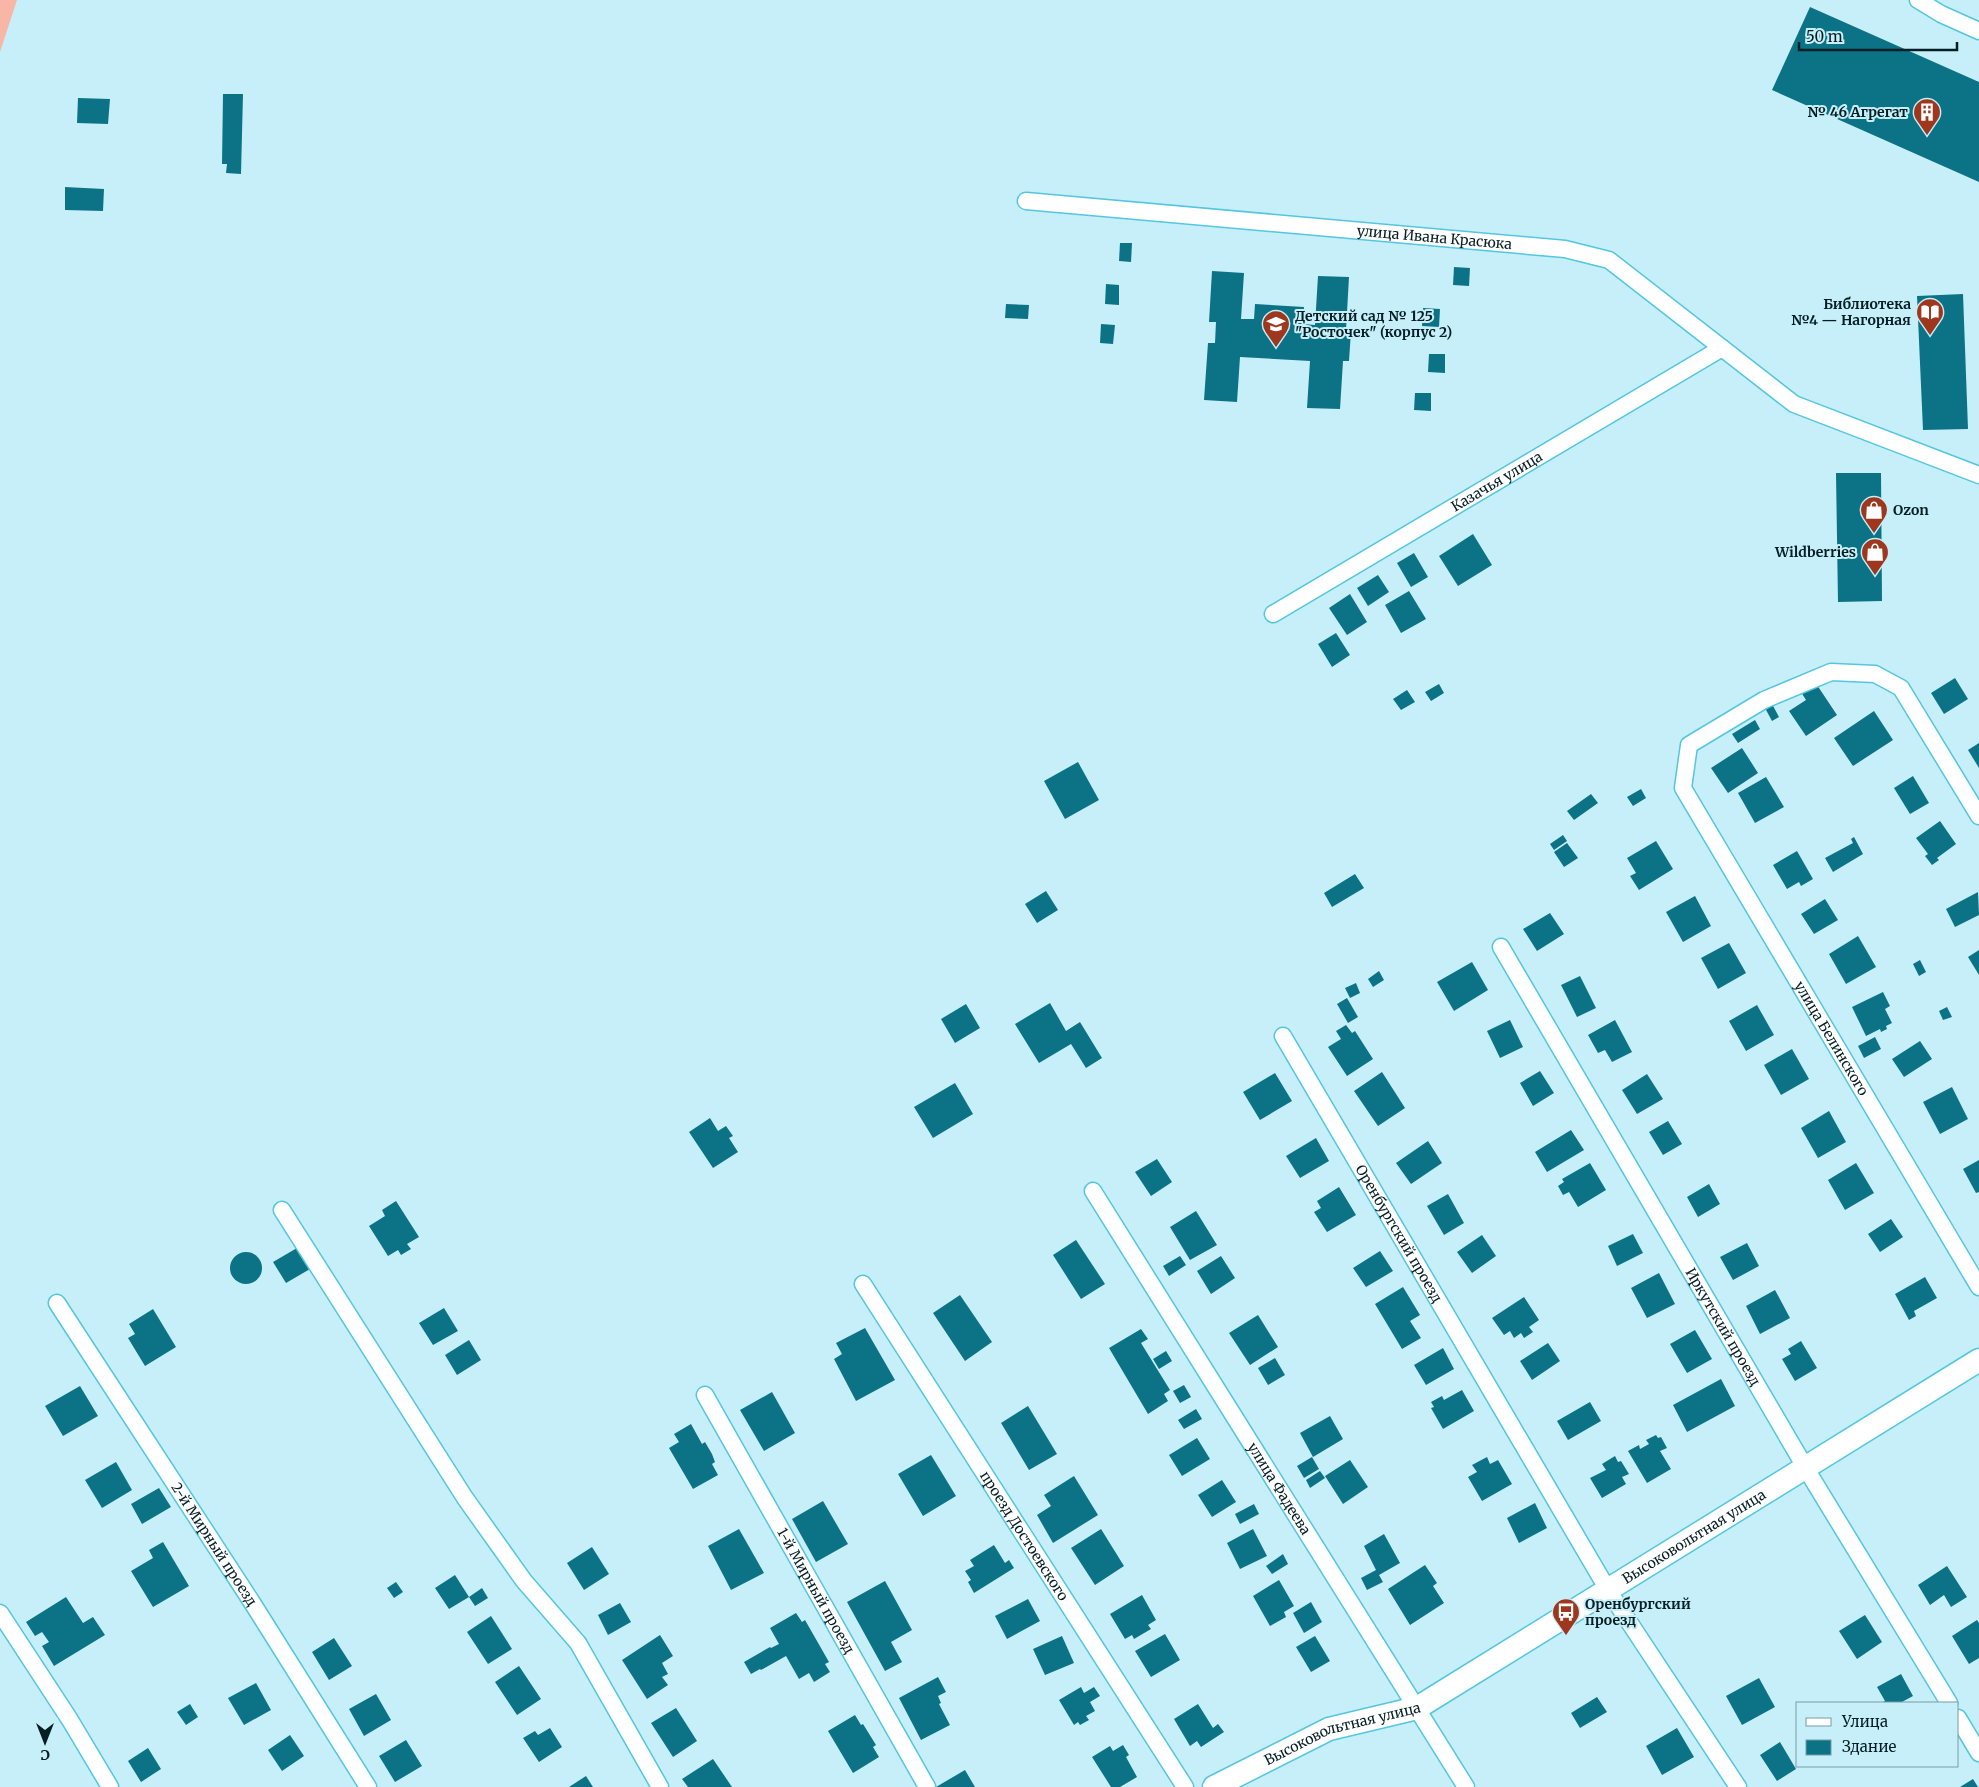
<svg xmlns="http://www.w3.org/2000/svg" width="1979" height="1787" font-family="Merriweather,serif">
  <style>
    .green { fill: #f7b6a6 }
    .building { fill: #0b7385 }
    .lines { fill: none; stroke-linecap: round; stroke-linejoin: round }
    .street-casing { stroke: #52c7e0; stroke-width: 19 }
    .secondary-casing { stroke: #52c7e0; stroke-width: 25 }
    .street { stroke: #fff; stroke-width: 16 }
    .secondary { stroke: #fff; stroke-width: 22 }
    .labels { text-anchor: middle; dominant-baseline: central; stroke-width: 4; stroke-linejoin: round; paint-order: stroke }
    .poi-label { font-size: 14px; font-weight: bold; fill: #051f24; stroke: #c7eff9; text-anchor: end }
    .street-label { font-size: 14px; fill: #051f24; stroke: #c7eff9 }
  </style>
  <rect width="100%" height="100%" fill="#c7eff9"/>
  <polygon class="green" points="0,0 17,0 0,52"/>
  <g class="building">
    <polygon points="1810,7 1979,82 1979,182 1772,90"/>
    <polygon points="223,94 243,94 241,174 226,173 227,164 222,164"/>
    <polygon points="78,98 110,99 108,124 77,123"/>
    <polygon points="65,187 104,189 103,211 65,210"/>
    <polygon points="1120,243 1132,243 1131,262 1119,261"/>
    <polygon points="1454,267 1470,268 1469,286 1453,285"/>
    <polygon points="1212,271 1244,273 1241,319 1254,319 1255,304 1304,307 1303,324 1315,325 1318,276 1349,277 1346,330 1351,331 1349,361 1343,361 1340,409 1307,408 1310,361 1240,357 1237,402 1204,400 1208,343 1215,343 1216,322 1209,322"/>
    <polygon points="1106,284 1119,285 1119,305 1105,304"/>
    <polygon points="1963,294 1968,429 1923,430 1917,296"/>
    <polygon points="1006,304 1029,305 1028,319 1005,318"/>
    <polygon points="1423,308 1440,309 1439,327 1422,326"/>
    <polygon points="1101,324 1115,325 1113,344 1100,343"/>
    <polygon points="1429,354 1445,354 1445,373 1428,372"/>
    <polygon points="1415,393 1431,393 1431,411 1414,410"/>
    <polygon points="1836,473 1881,473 1882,601 1838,602"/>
    <polygon points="1473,534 1492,565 1458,586 1439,556"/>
    <polygon points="1414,553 1428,577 1411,587 1397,563"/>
    <polygon points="1378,575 1389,592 1368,606 1357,588"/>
    <polygon points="1409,591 1426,619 1401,633 1385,605"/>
    <polygon points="1350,594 1367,622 1347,635 1329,608"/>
    <polygon points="1336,633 1350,655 1332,667 1318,644"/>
    <polygon points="1955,678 1968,699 1944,714 1931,693"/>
    <polygon points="1815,682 1837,715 1806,736 1789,711 1806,700 1801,692"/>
    <polygon points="1439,684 1444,693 1431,701 1425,692"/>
    <polygon points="1407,690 1415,702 1401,710 1393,699"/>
    <polygon points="1772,704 1779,717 1772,721 1765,708"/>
    <polygon points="1874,711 1893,740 1853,766 1834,738"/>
    <polygon points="1755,720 1760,729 1738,743 1732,734"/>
    <polygon points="1979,743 1979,768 1968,750"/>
    <polygon points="1742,748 1758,773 1728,793 1711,768"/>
    <polygon points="1078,762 1099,800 1065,819 1044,781"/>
    <polygon points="1913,776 1929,803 1910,814 1894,788"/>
    <polygon points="1766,777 1784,807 1755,823 1738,793"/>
    <polygon points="1641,789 1646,798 1633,806 1627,797"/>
    <polygon points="1591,794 1598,803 1574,820 1567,811"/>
    <polygon points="1940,821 1956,844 1937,858 1939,860 1932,865 1925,856 1928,854 1916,838"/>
    <polygon points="1563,835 1567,841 1554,850 1550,844"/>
    <polygon points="1854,837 1863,854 1833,872 1825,858 1853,843 1851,839"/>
    <polygon points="1656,841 1673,869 1639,890 1630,876 1636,873 1627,858"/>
    <polygon points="1567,843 1578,858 1564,867 1554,852"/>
    <polygon points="1797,851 1813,879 1801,886 1799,882 1787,889 1773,865"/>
    <polygon points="1355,874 1364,888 1332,907 1324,893"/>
    <polygon points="1046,891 1058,910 1037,923 1025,904"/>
    <polygon points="1978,892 1979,915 1955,927 1946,909"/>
    <polygon points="1695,896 1711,926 1683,942 1666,912"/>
    <polygon points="1825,899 1838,920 1814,934 1801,914"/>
    <polygon points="1550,913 1564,934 1537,951 1523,929"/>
    <polygon points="1858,936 1876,967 1846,984 1829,954"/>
    <polygon points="1729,943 1746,973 1718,989 1701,958"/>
    <polygon points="1979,950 1979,975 1968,957"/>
    <polygon points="1920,960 1926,972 1919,976 1913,964"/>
    <polygon points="1472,962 1488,990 1454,1011 1437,982"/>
    <polygon points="1379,971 1384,980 1373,987 1368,979"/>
    <polygon points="1580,976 1596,1008 1577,1017 1561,985"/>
    <polygon points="1356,983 1360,993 1350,998 1345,988"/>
    <polygon points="1883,992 1890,1006 1885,1009 1892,1023 1886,1026 1887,1029 1881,1032 1880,1029 1866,1036 1852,1007"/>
    <polygon points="1347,998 1358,1017 1348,1023 1337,1004"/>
    <polygon points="1050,1003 1066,1031 1080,1022 1102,1058 1086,1068 1071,1044 1039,1063 1015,1024"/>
    <polygon points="966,1004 980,1028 955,1043 941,1019"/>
    <polygon points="1757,1005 1774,1035 1746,1051 1729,1021"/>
    <polygon points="1947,1007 1952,1017 1943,1020 1939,1011"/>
    <polygon points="1510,1020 1523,1047 1500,1058 1487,1031"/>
    <polygon points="1615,1020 1632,1052 1612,1062 1605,1050 1598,1053 1588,1035"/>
    <polygon points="1346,1025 1352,1033 1355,1031 1373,1059 1347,1076 1328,1047 1341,1039 1336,1031"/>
    <polygon points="1875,1037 1881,1049 1864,1058 1858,1046"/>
    <polygon points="1920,1041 1932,1059 1904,1077 1892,1059"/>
    <polygon points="1792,1049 1809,1079 1781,1095 1764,1065"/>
    <polygon points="1540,1071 1554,1093 1533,1106 1520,1083"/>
    <polygon points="1382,1072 1405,1108 1378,1126 1354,1091"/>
    <polygon points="1275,1073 1292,1101 1260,1120 1243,1092"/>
    <polygon points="1647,1074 1663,1099 1637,1114 1622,1090"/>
    <polygon points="955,1083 973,1114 933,1138 914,1107"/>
    <polygon points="1952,1087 1968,1119 1940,1134 1923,1102"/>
    <polygon points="1829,1111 1846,1142 1818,1158 1801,1128"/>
    <polygon points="710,1118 718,1131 726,1126 733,1136 729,1138 738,1152 713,1168 689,1132"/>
    <polygon points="1668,1121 1682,1144 1663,1155 1649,1132"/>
    <polygon points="1571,1130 1584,1150 1547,1172 1535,1152"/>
    <polygon points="1316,1138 1329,1161 1300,1178 1286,1156"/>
    <polygon points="1428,1141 1442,1163 1411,1184 1396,1163"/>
    <polygon points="1157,1159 1172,1182 1151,1196 1135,1172"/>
    <polygon points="1979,1160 1979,1192 1976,1193 1963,1169"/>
    <polygon points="1590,1163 1606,1190 1578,1207 1569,1192 1563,1195 1558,1186 1564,1182 1562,1179"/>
    <polygon points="1856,1163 1874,1193 1845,1210 1828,1180"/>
    <polygon points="1709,1184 1720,1204 1698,1217 1687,1197"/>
    <polygon points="1339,1187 1356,1215 1327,1232 1314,1212 1321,1208 1317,1201"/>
    <polygon points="1448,1194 1464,1223 1444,1235 1427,1206"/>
    <polygon points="396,1201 419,1237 407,1244 411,1249 401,1255 398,1250 388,1256 369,1226 385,1216 382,1210"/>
    <polygon points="1196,1211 1217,1245 1190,1260 1170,1227"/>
    <polygon points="1891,1219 1903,1237 1880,1252 1868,1234"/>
    <polygon points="1633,1234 1643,1253 1617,1266 1608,1246"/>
    <polygon points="1482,1235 1496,1256 1472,1273 1457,1252"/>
    <polygon points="1076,1240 1105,1284 1081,1299 1053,1255"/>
    <polygon points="1747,1243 1759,1266 1733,1280 1720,1257"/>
    <polygon points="297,1248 310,1269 286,1283 273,1262"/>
    <polygon points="1380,1251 1393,1271 1366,1287 1353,1268"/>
    <circle cx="246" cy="1268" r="16"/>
    <polygon points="1180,1256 1186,1265 1169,1276 1163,1266"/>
    <polygon points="1221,1256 1235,1278 1211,1294 1197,1271"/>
    <polygon points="1659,1273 1675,1304 1647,1318 1631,1288"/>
    <polygon points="1925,1277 1937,1298 1914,1311 1916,1316 1909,1320 1895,1294"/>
    <polygon points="1403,1287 1420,1315 1410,1321 1421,1338 1402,1349 1375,1304"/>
    <polygon points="1775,1290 1790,1318 1760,1334 1746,1306"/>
    <polygon points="960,1295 992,1342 965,1361 933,1313"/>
    <polygon points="1524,1297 1539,1320 1529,1327 1533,1332 1524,1338 1521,1333 1514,1338 1510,1331 1504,1335 1492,1318"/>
    <polygon points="444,1308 458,1331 433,1345 419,1323"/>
    <polygon points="153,1309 176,1347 145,1366 128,1338 135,1334 129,1324"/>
    <polygon points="1258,1315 1278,1347 1250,1365 1229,1333"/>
    <polygon points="865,1328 895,1380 856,1401 834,1359 842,1354 836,1343"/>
    <polygon points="1141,1329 1148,1339 1141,1343 1170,1390 1164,1394 1168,1401 1148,1414 1109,1348"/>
    <polygon points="1695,1330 1712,1359 1687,1373 1670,1344"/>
    <polygon points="469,1340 481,1360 457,1375 445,1355"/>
    <polygon points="1801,1341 1817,1368 1795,1381 1782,1359 1791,1354 1788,1349"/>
    <polygon points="1548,1343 1560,1361 1532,1380 1520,1361"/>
    <polygon points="1443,1348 1454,1369 1426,1385 1414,1365"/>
    <polygon points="1166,1351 1172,1361 1159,1369 1153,1359"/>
    <polygon points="1275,1358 1285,1375 1268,1385 1258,1368"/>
    <polygon points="1721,1379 1735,1406 1687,1432 1673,1405"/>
    <polygon points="1184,1385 1191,1397 1180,1403 1173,1391"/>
    <polygon points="80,1386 98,1416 63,1436 45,1406"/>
    <polygon points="1462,1390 1474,1411 1443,1429 1431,1408 1434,1407 1431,1402 1442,1396 1444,1400"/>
    <polygon points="772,1392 795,1433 764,1451 740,1410"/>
    <polygon points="1590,1402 1601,1421 1568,1440 1557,1421"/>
    <polygon points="1028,1406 1057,1454 1029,1470 1001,1423"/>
    <polygon points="1196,1409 1202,1419 1184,1429 1178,1420"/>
    <polygon points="1330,1416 1343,1439 1313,1457 1300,1433"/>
    <polygon points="691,1424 702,1444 705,1442 712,1454 715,1462 712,1464 718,1475 693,1489 669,1448 679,1442 674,1434"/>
    <polygon points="1656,1435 1658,1438 1661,1437 1667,1448 1660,1451 1671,1469 1647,1483 1628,1451 1639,1445 1640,1449 1649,1444 1646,1440"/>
    <polygon points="1197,1438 1210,1459 1182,1476 1169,1455"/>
    <polygon points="931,1455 956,1496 923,1516 898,1474"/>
    <polygon points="1615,1456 1618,1462 1621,1461 1629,1474 1622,1477 1626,1484 1602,1498 1590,1478 1606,1470 1602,1464"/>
    <polygon points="1312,1457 1319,1469 1304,1478 1297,1466"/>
    <polygon points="1487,1457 1490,1464 1498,1460 1512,1484 1482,1501 1468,1477 1477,1472 1472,1465"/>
    <polygon points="1350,1460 1368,1487 1343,1504 1325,1476"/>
    <polygon points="116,1462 132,1490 102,1508 85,1480"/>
    <polygon points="1320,1471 1325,1478 1310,1488 1306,1480"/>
    <polygon points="1074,1476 1098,1515 1053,1543 1037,1515 1051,1506 1044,1495"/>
    <polygon points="1222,1480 1236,1502 1212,1517 1198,1495"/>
    <polygon points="159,1488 171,1507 142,1524 131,1504"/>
    <polygon points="823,1501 848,1544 816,1562 792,1519"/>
    <polygon points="1535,1503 1547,1528 1519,1543 1507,1518"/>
    <polygon points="1254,1504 1259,1514 1240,1524 1235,1514"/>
    <polygon points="739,1529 764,1573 731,1590 708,1546"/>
    <polygon points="1101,1529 1124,1566 1095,1585 1071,1548"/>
    <polygon points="1253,1529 1267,1556 1240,1569 1227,1543"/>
    <polygon points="1384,1534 1400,1563 1379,1575 1383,1582 1367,1590 1361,1578 1376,1570 1364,1546"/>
    <polygon points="163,1542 189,1586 153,1607 131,1571 153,1558 149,1550"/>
    <polygon points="994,1545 1005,1563 1009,1560 1014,1568 974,1593 968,1582 971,1580 965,1571 974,1566 970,1560"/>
    <polygon points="592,1547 609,1574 584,1590 567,1563"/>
    <polygon points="1283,1554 1288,1564 1272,1574 1266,1566"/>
    <polygon points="1425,1565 1437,1583 1433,1586 1444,1603 1410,1625 1388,1589"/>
    <polygon points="1947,1566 1967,1597 1951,1607 1944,1595 1930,1605 1918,1585"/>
    <polygon points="455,1575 469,1597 449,1609 435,1588"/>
    <polygon points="1279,1580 1294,1606 1284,1612 1286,1617 1270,1626 1253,1596"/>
    <polygon points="885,1581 912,1630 891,1642 902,1662 885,1671 847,1602"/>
    <polygon points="396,1582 403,1592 394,1598 387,1588"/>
    <polygon points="482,1588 488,1598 475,1606 469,1597"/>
    <polygon points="1142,1595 1156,1620 1148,1625 1151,1629 1134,1639 1132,1635 1125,1639 1110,1614"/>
    <polygon points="66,1597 83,1623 93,1617 105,1635 54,1666 42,1646 49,1642 42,1632 35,1636 26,1622"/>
    <polygon points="1028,1599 1040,1621 1007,1639 995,1616"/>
    <polygon points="1311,1602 1322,1622 1304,1633 1293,1613"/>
    <polygon points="620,1603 631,1622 608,1635 598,1615"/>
    <polygon points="796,1613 802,1622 805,1620 829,1662 825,1664 830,1672 814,1682 809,1673 799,1679 786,1656 761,1670 760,1669 751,1674 744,1662 770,1647 771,1648 779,1644 770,1628"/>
    <polygon points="1865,1615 1882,1642 1857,1659 1839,1631"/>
    <polygon points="491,1616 512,1649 488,1664 467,1632"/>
    <polygon points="1977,1620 1979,1623 1979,1658 1969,1664 1952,1636"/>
    <polygon points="1165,1634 1180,1660 1151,1677 1135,1651"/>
    <polygon points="660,1635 673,1656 662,1663 668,1674 662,1677 668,1685 647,1699 622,1660"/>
    <polygon points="1062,1636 1074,1663 1045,1675 1033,1649"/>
    <polygon points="1315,1636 1330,1661 1311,1672 1296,1647"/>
    <polygon points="334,1638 352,1666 329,1680 312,1652"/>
    <polygon points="519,1666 541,1699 517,1715 495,1682"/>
    <polygon points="1901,1674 1913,1696 1900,1703 1881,1703 1885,1701 1877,1687"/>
    <polygon points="938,1677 946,1692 938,1696 941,1703 939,1704 950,1725 921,1740 899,1698"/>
    <polygon points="1759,1678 1775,1707 1742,1725 1726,1696"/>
    <polygon points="256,1683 271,1710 244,1725 228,1698"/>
    <polygon points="1081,1687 1084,1693 1094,1687 1100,1696 1090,1702 1095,1711 1086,1716 1089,1720 1080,1725 1078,1722 1074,1725 1059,1700"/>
    <polygon points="376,1694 391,1720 364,1736 349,1709"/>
    <polygon points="1597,1697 1607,1712 1580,1728 1571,1713"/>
    <polygon points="190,1704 198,1717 186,1725 177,1712"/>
    <polygon points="1198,1704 1213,1728 1218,1724 1224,1732 1201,1747 1197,1741 1190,1746 1174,1719"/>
    <polygon points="676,1708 697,1741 673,1757 651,1723"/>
    <polygon points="855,1715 861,1725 863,1724 876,1745 873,1747 879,1757 853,1773 828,1731"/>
    <polygon points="550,1728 562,1747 539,1762 523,1738 535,1731 538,1735"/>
    <polygon points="1677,1728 1694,1757 1662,1775 1646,1746"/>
    <polygon points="290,1735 304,1756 282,1771 268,1750"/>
    <polygon points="406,1740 422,1766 395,1782 379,1756"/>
    <polygon points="1780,1742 1796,1769 1777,1781 1760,1755"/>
    <polygon points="1123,1745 1129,1755 1126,1757 1137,1777 1120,1787 1111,1787 1092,1757 1110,1746 1113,1751"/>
    <polygon points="148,1748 161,1769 141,1782 128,1761"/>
    <polygon points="713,1759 732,1787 688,1787 682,1779"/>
    <polygon points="965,1770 975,1787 936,1787"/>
    <polygon points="586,1776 593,1787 569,1787"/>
    <polygon points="1973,1779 1978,1787 1960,1787"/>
  </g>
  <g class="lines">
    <g class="street-casing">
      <g id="street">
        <polyline points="1918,0 1941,14 1979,31"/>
        <path id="s1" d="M1026,201l539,48 44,11 185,144 185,71"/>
        <path id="s2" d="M1273,614l449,-266"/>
        <path id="s3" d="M1979,816l-78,-128 -26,-14 -44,-2 -67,28 -75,45 -6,43 296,499"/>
        <path id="s4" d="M1501,947l304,520 144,236"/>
        <path id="s5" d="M1283,1036l325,554 130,197"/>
        <path id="s6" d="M1093,1191l373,596"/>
        <polyline points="282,1210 465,1498 524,1581 578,1643 660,1787"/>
        <path id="s7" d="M863,1284l322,503"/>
        <path id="s8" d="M57,1303l196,301 115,183"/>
        <path id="s9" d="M705,1395l222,392"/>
        <polyline points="0,1613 70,1720 110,1787"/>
        <polyline points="1958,1718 1979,1753"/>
      </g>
    </g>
    <g class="secondary-casing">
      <g id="secondary">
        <path id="s10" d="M1214,1787l115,-58 88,-21 562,-348"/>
      </g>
    </g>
    <use href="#street" class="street"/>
    <use href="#secondary" class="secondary"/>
  </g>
  <defs>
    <g id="building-pin" transform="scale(1.4375)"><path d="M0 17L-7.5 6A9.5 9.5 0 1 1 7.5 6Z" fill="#9f361e" stroke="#c7eff9"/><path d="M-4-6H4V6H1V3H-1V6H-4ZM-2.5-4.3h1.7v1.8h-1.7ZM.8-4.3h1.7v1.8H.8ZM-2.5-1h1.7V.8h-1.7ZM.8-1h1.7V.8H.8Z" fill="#fff"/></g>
    <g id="library-pin" transform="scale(1.4375)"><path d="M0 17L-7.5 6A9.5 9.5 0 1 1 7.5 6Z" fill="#9f361e" stroke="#c7eff9"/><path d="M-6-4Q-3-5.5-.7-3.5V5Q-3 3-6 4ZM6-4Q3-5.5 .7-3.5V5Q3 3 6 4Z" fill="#fff"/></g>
    <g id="school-pin" transform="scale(1.4375)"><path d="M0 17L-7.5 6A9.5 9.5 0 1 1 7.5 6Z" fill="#9f361e" stroke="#c7eff9"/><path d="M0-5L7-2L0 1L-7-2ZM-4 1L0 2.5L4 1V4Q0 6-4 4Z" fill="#fff"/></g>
    <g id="shop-pin" transform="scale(1.4375)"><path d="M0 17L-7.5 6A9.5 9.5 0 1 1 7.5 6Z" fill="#9f361e" stroke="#c7eff9"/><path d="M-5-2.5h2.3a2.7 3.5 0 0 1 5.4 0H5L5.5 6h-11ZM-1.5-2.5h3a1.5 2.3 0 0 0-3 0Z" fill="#fff"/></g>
    <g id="bus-pin" transform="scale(1.4375)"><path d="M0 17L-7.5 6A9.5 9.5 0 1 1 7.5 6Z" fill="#9f361e" stroke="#c7eff9"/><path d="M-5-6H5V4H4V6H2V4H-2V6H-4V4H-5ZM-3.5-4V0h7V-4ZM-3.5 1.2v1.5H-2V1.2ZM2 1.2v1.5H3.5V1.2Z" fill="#fff"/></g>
  </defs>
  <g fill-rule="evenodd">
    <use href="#building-pin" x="1927" y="112"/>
    <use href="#library-pin" x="1930" y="312"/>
    <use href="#school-pin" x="1276" y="324"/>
    <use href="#shop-pin" x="1874" y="510"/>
    <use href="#shop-pin" x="1875" y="552"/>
    <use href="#bus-pin" x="1566" y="1612"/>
  </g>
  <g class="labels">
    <g class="poi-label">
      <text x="1908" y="112">№ 46 Агрегат</text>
      <text x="1911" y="304">Библиотека<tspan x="1911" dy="16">№4 — Нагорная</tspan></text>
      <text x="1295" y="316" text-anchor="start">Детский сад № 125<tspan x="1295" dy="16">"Росточек" (корпус 2)</tspan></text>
      <text x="1893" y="510" text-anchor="start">Ozon</text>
      <text x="1856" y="552">Wildberries</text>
      <text x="1585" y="1604" text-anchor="start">Оренбургский<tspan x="1585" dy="16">проезд</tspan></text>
    </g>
    <g class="street-label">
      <text stroke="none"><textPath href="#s1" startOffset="410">улица Ивана Красюка</textPath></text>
      <text stroke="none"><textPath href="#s2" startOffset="260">Казачья улица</textPath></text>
      <text stroke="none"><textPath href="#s3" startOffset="718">улица Белинского</textPath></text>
      <text stroke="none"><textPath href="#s5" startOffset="229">Оренбургский проезд</textPath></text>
      <text stroke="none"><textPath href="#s4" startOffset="440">Иркутский проезд</textPath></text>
      <text stroke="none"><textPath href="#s6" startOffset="351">улица Фадеева</textPath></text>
      <text stroke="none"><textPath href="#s7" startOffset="299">проезд Достоевского</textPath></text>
      <text stroke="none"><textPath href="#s10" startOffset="545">Высоковольтная улица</textPath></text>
      <text stroke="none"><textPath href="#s8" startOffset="288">2-й Мирный проезд</textPath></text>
      <text stroke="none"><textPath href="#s9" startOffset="225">1-й Мирный проезд</textPath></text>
      <text stroke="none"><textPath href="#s10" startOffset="140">Высоковольтная улица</textPath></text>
    </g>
  </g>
  <rect x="1796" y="1702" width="162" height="65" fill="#c7eff9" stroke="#799ca4"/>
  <rect x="1806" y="1718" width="25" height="8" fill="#ffffff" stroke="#799ca4"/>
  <text x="1842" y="1727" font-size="15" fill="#051f24">Улица</text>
  <rect x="1806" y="1740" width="25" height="15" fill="#0b7385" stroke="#799ca4"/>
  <text x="1842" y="1752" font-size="15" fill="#051f24">Здание</text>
  <g transform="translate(45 1742) rotate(180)" stroke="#c7eff9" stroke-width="4" paint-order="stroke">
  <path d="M0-4L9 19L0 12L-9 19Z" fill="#051f24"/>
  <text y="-8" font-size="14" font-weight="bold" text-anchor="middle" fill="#051f24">С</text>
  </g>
  <path d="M1799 42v8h158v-8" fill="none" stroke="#051f24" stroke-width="2.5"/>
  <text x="1806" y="42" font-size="15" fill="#051f24" stroke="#c7eff9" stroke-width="4" paint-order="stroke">50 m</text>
</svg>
